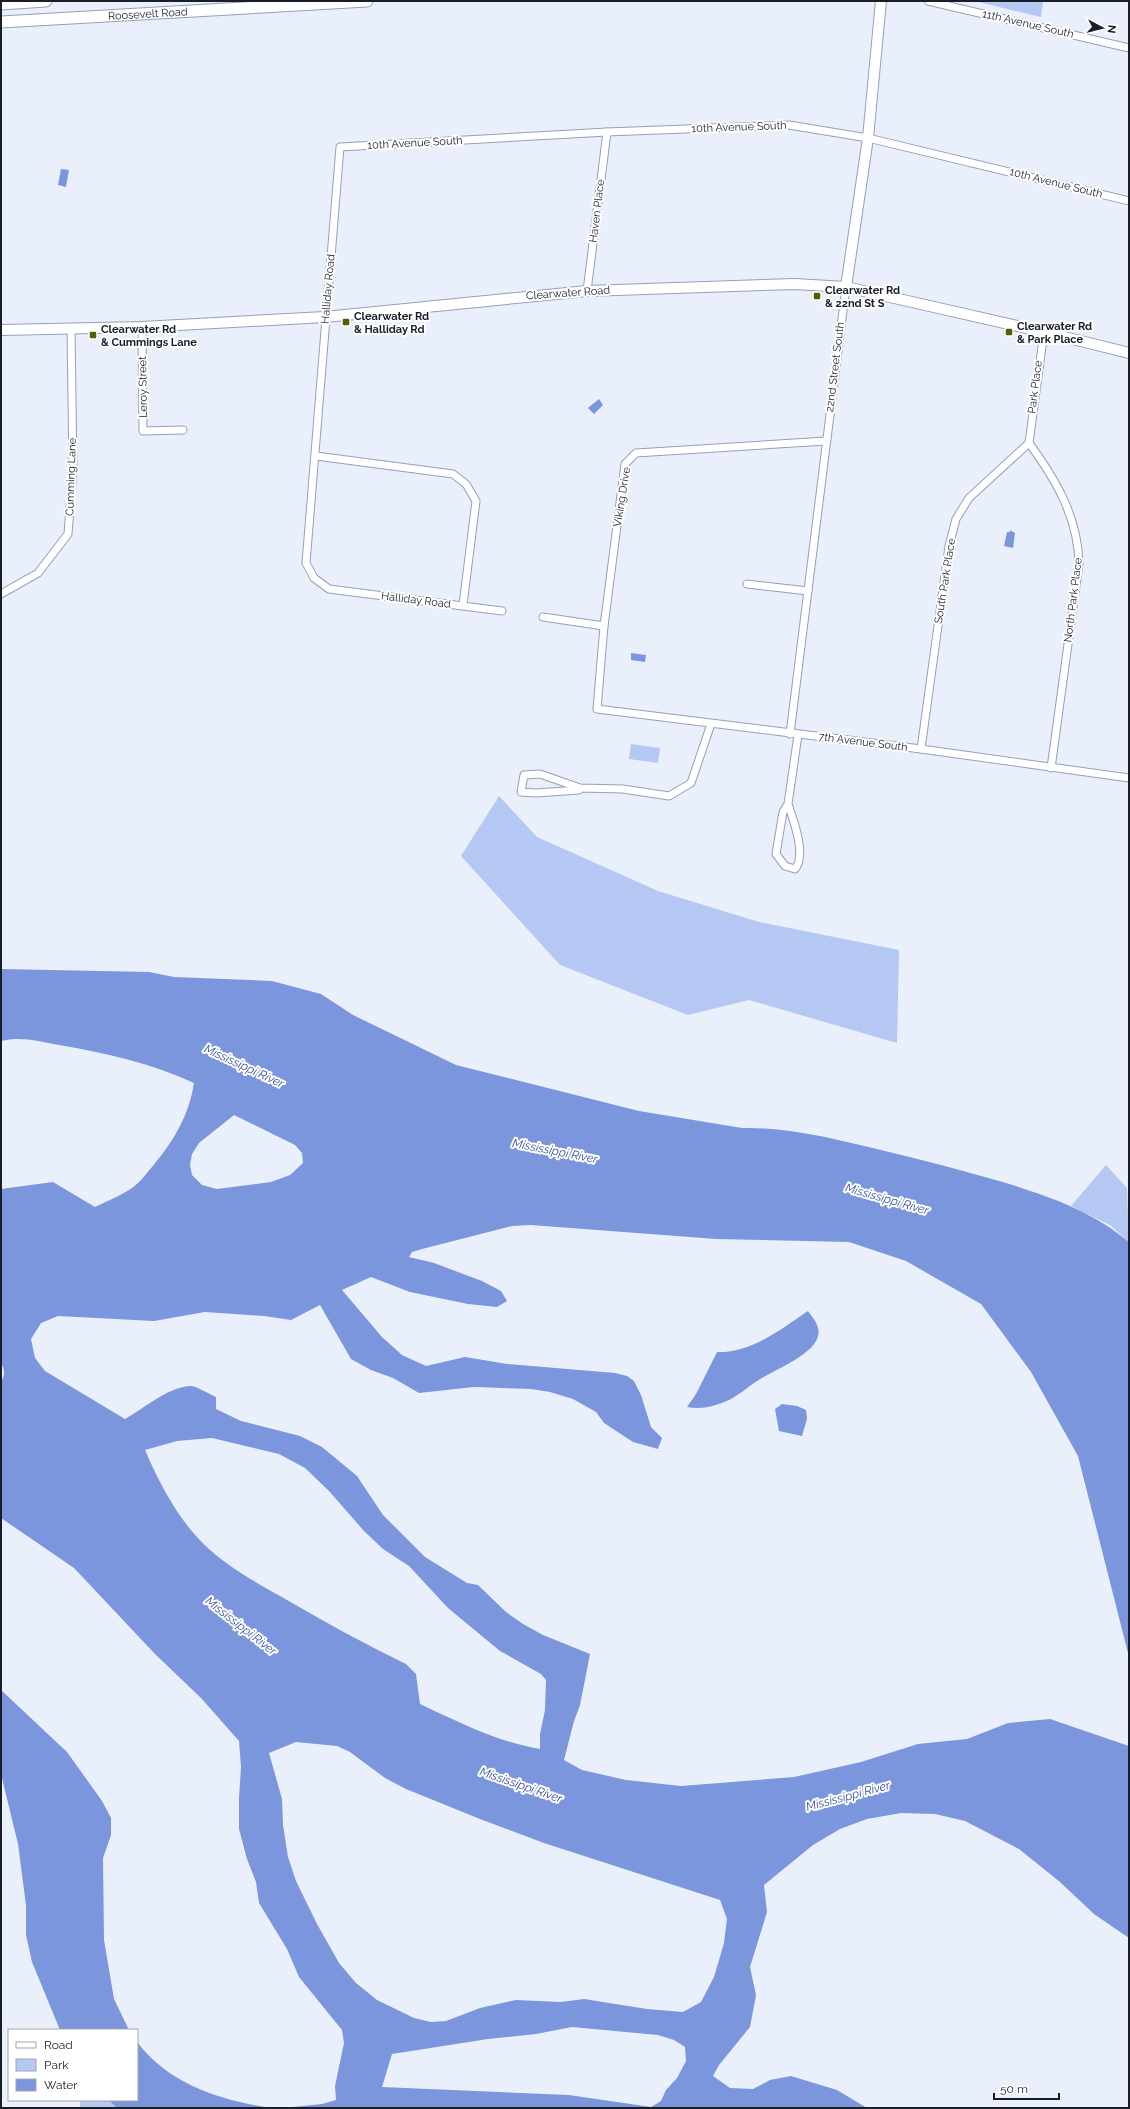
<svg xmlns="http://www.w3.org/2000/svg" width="1130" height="2109" font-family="Raleway,sans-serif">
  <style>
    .green { fill: #b5c7f3 }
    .water { fill: #7b96dd; fill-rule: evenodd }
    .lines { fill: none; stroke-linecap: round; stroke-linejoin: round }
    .street-casing { stroke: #949fbc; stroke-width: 9 }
    .secondary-casing { stroke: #949fbc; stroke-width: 12 }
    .primary-casing { stroke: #949fbc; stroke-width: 13 }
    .street { stroke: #fff; stroke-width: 7 }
    .secondary { stroke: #fff; stroke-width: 10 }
    .primary { stroke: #fff; stroke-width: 11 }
    .poi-dot { fill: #546000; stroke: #fff; stroke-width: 1.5 }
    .labels { text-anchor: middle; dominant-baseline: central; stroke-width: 4; stroke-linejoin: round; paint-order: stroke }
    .street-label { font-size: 11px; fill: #181d28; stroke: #fff }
    .poi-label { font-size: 11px; font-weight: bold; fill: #181d28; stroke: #fff; text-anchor: start }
    .water-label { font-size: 12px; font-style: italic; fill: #354fa4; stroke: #fff }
  </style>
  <rect width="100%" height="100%" fill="#eaeffc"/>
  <g class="green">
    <polygon points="974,1 1043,1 1041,17"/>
    <polygon points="631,744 660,748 658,763 629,759"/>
    <polygon points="499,796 537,837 658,891 759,922 899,950 897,1043 749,1000 688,1015 560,965 461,856"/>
    <polygon points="1106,1165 1127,1188 1129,1242 1110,1225 1071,1206"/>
    <polygon points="80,2100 137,2100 152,2108 80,2108"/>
  </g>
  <g class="water">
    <polygon points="61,169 69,170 66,187 58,185"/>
    <polygon points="599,399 603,405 594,414 588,408"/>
    <polygon points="1010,530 1015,533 1013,548 1004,546 1007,532 1010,532"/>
    <polygon points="631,653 646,655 645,662 631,660"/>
    <path d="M1,969l148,3 25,5 98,4 49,13 32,21 103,50 183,46 103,17c49,-1 96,12 143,23 38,9 76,19 114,30 47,14 92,29 130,61v415l-51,-201 -47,-84 -50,-68 -75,-43 -57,-19 -133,-3 -185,-14 -19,1 -90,23 -10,3 -3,5 25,6 48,18 19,10 6,10 -10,6 -29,-3 -58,-12 -39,-15 -29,13 40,47 20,18 24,11 39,-9 42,7 108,9 12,3 7,5 7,14 10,32 11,11 -4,11 -25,-7 -29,-19 -8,-11 -23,-13 -23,-7 -19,-3 -57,-2 -55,6 -26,-15 -22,-8 -20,-11 -31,-54 -29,15 -27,-4 -59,-4 -51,9 -96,-5 -17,7 -10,16 4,19 10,13 80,48c20,-11 41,-31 65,-33 7,0 19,8 26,11v12l25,12 59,15 22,11 35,29 26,39 42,42 42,26 11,2 28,27 17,12 20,11 47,19 -10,51 -6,16 -10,39 18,10 44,10 55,6 113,-9 67,-15 57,-18 49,-5 41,-16 42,-4 79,27v192l-35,-24 -34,-32 -41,-33 -54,-28 -30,-7 -34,-1 -34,6 -27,10 -27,16 -49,40 3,27 -17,55 6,28 -6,32 -31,38 -6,11 17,12 23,1 17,-9 21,-4 46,14 30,18h-584l39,-4 14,-4 -1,-14 9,-43 -2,-13 -43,-53 -12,-28 -28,-46 -3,-21 -9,-23 -8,-30v-31l2,-31 -2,-26 -38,-43 -46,-44 -81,-86 -73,-50v-137c4,-4 4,-13 0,-17v-175l52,-7 42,25c14,-7 31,-13 43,-24 5,-4 9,-11 14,-16 21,-25 37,-51 42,-84 -43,-20 -89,-30 -135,-38 -20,-4 -39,-9 -58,-4zM234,1115l61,30 7,8 1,10 -13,12 -19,7 -54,7 -15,-4 -10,-10 -2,-10 2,-11 7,-11zM212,1438l67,16 26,14 24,23 35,40 19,18 26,17 39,42 52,43 41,23 5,6 -1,30 -5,24v15c-43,-7 -81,-27 -120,-45l-4,-30 -10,-10c-43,-21 -85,-44 -126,-68 -25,-14 -50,-28 -71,-47 -29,-26 -49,-64 -64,-99l32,-9zM296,1742l41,4 13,6 35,26 21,11 74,30 64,24 176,57 7,19 -3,24 -10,34 -13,25 -18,10 -36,-3 -63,-10 -23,3 -45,-2 -36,8 -34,13 -15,1 -17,-4 -37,-18 -21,-17 -17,-20 -22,-39 -21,-43 -8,-24 -5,-32 -1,-26 -13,-46zM572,2027l86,8 16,5 11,7 1,14 -9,17 -11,12 -5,11 -10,6 -82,-12 -187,-8 10,-33 96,-15 48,-5z"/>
    <path d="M808,1311c5,7 13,16 10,25 -4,19 -46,35 -61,45 -9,6 -18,14 -28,19 -14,6 -27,10 -42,7l9,-13 21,-42c34,1 63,-22 91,-41z"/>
    <polygon points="782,1404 797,1406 806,1410 807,1419 802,1436 779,1431 775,1409"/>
    <polygon points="1,1690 67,1752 102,1801 111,1818 111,1835 103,1858 104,1940 114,1999 129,2030 60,2030 32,1962 26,1935 26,1905 18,1844 1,1774"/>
    <path d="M137,2042c33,43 83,58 134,66h-154l-8,-8h28z"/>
  </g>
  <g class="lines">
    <g class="street-casing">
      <g id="street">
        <polyline points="928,1 1129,48"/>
        <polyline points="587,291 607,132"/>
        <polyline points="142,327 143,431 183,430"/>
        <polyline points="826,441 636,453 625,464 604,626 597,709 921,749 1129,778"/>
        <path d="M1029,443c27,37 49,74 50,121l-28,204"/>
        <polyline points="1029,443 1044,332"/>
        <polyline points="316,456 453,474 466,484 476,501 463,605"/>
        <polyline points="747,584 808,591"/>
        <polyline points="1,594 38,573 68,534 73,469 71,329"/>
        <polyline points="502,611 329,589 314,578 306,563 340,147 607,132 789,125 868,138 1129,201"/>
        <polyline points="543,617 604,626"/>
        <polyline points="790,734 846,287"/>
        <polyline points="921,749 949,546 956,519 969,498 1029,443"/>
        <polyline points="580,788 579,790 536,793 521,792 524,775 540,774 580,788 623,789 669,796 691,783 711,724"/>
        <path d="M788,804c5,15 19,51 7,65l-10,-3 -9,-12 7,-42 5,-8 10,-69"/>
      </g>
    </g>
    <g class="secondary-casing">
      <g id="secondary">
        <polyline points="846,287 868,138 881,1"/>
        <polyline points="1,330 142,327 325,317 587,291 795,284 846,287 1044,332 1129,353"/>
      </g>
    </g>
    <g class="primary-casing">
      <g id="primary">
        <polyline points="1,4 46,1"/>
        <path id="s1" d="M1,22l366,-21"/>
      </g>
    </g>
    <use href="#street" class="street"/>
    <use href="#secondary" class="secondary"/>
    <use href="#primary" class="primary"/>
  </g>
  <g class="poi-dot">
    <rect x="813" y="292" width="8" height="8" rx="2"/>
    <rect x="342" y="318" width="8" height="8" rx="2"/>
    <rect x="1005" y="328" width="8" height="8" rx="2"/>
    <rect x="89" y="331" width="8" height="8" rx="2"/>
  </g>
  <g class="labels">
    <g class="street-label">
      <text stroke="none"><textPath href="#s1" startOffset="147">Roosevelt Road</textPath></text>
      <text transform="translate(1028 24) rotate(13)">11th Avenue South</text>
      <text transform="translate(739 127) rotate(-2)">10th Avenue South</text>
      <text transform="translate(415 143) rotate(-3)">10th Avenue South</text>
      <text transform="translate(1056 183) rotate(14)">10th Avenue South</text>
      <text transform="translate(597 211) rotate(-83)">Haven Place</text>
      <text transform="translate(328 289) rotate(-85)">Halliday Road</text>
      <text transform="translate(568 293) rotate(-4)">Clearwater Road</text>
      <text transform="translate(835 367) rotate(-83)">22nd Street South</text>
      <text transform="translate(143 387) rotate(-91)">Leroy Street</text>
      <text transform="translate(1035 387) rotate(-83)">Park Place</text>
      <text transform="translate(71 477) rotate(-88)">Cumming Lane</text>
      <text transform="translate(622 497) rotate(-81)">Viking Drive</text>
      <text transform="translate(945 581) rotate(-81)">South Park Place</text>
      <text transform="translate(416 600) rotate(7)">Halliday Road</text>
      <text transform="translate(1073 600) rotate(-83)">North Park Place</text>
      <text transform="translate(863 742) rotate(7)">7th Avenue South</text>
    </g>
    <g class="poi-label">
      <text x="825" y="290">Clearwater Rd<tspan x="825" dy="13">&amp; 22nd St S</tspan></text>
      <text x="354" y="316">Clearwater Rd<tspan x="354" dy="13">&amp; Halliday Rd</tspan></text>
      <text x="1017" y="326">Clearwater Rd<tspan x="1017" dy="13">&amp; Park Place</tspan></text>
      <text x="101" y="329">Clearwater Rd<tspan x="101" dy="13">&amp; Cummings Lane</tspan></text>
    </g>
    <g class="water-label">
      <text transform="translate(244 1066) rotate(25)">Mississippi River</text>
      <text transform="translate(555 1151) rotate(11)">Mississippi River</text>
      <text transform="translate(887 1199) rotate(16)">Mississippi River</text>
      <text transform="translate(241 1626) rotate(38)">Mississippi River</text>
      <text transform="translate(521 1785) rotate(19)">Mississippi River</text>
      <text transform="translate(848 1796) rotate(-15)">Mississippi River</text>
    </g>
  </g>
  <rect width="1130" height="2109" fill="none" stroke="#181d28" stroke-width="4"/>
  <rect x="8" y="2029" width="130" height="72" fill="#ffffff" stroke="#a3a5a9"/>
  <rect x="16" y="2042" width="20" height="6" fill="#ffffff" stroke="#a3a5a9"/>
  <text x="44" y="2049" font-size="12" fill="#181d28">Road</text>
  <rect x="16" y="2059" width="20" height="12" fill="#b5c7f3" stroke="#a3a5a9"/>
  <text x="44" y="2069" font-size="12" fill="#181d28">Park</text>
  <rect x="16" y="2079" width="20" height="12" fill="#7b96dd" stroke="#a3a5a9"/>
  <text x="44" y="2089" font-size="12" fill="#181d28">Water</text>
  <g transform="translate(1102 28) rotate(97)" stroke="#ffffff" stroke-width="3" paint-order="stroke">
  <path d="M0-3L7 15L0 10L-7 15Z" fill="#181d28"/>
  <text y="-6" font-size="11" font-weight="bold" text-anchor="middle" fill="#181d28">N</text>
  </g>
  <path d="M994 2093v6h65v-6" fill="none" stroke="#181d28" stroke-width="2"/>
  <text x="1000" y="2093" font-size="12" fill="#181d28" stroke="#ffffff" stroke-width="3" paint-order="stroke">50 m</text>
</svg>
